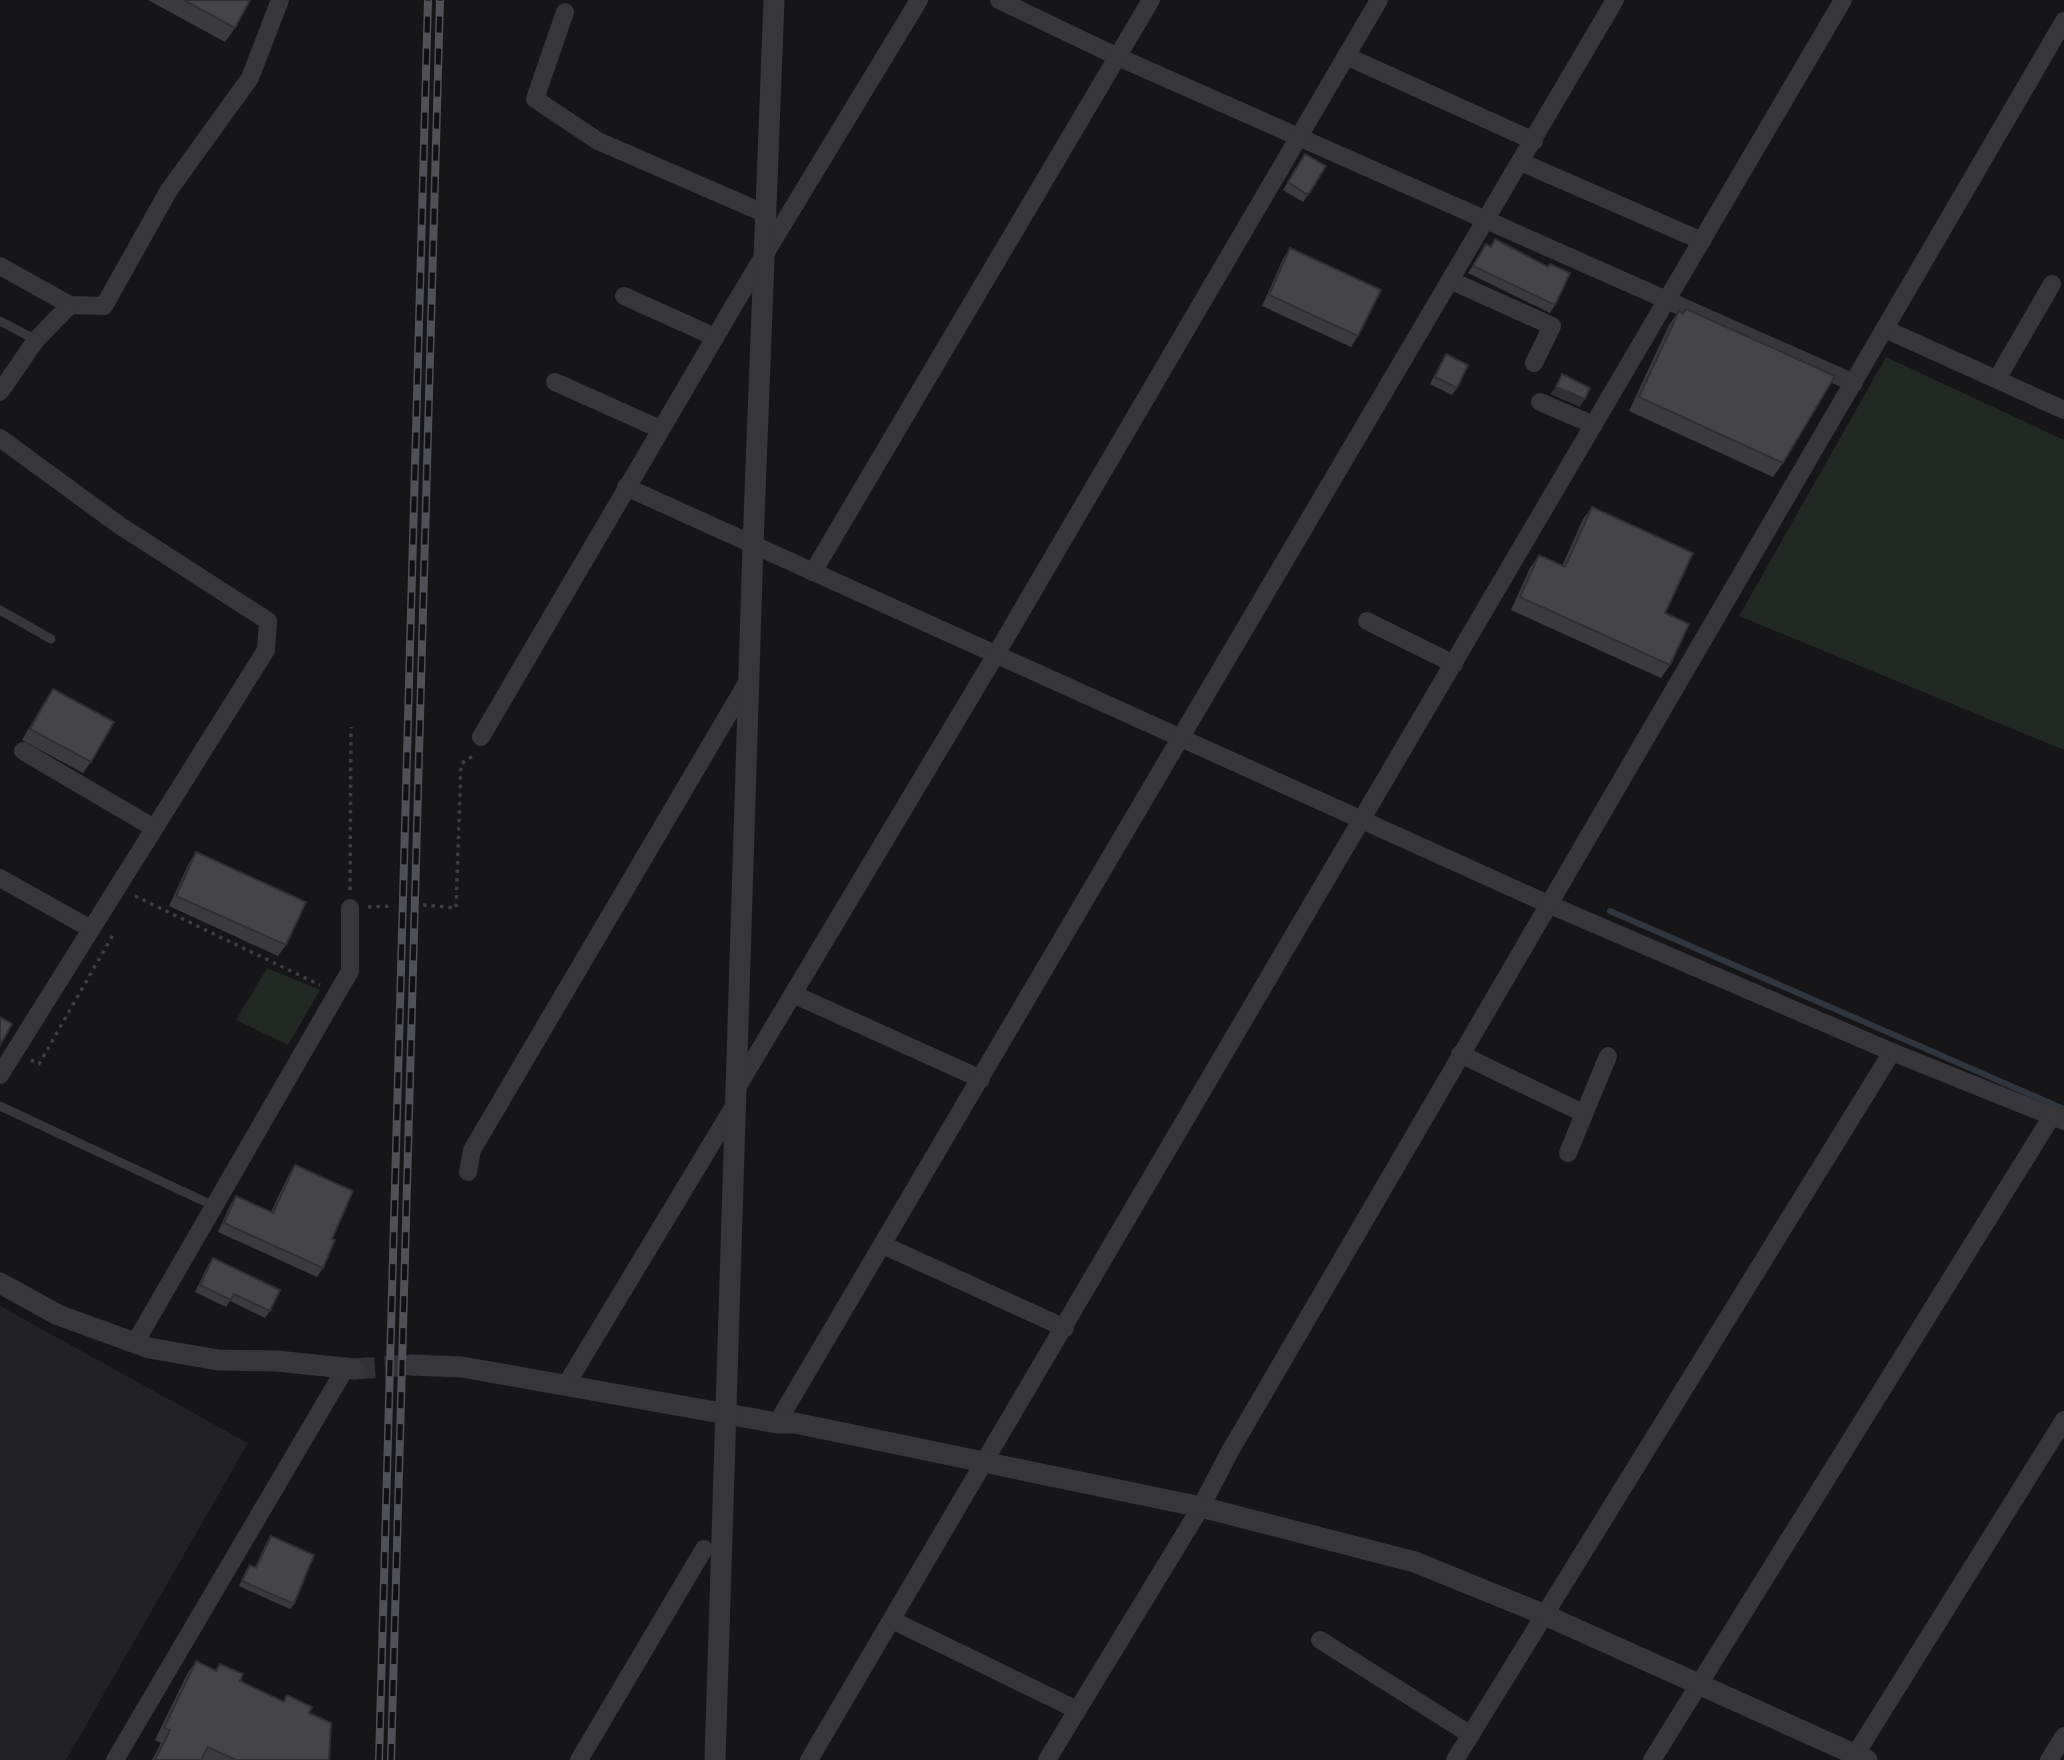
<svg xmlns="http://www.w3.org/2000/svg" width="2064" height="1760" font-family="Figtree,sans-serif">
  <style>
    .built { fill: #222124 }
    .green { fill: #222823 }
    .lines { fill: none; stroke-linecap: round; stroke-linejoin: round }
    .stream { stroke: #30363e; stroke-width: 6 }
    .tertiary-tunnel { stroke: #333337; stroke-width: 21; stroke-dasharray: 21 10; stroke-linecap: butt }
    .path { stroke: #3d3e42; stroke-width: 3.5; stroke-dasharray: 3.5 5; stroke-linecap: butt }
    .service { stroke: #37373b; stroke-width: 9 }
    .minor { stroke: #37373b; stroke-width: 18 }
    .tertiary { stroke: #37373b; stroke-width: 21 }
    .rail-casing { stroke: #505156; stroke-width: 8 }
    .rail { stroke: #111012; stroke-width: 5; stroke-dasharray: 16; stroke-linecap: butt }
    .wall { fill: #3b3b3f }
    .shaded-wall { fill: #303033 }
    .building { fill: #454549; stroke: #303033; stroke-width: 2 }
  </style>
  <rect width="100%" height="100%" fill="#161517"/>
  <polygon class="built" points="0,1306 248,1443 66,1760 0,1760"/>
  <g class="green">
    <polygon points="1886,357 2064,440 2064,750 1739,616"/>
    <polygon points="267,968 320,990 288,1045 236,1020"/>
  </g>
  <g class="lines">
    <polyline class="stream" points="1610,911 2064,1109"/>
    <polyline class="tertiary-tunnel" points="354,1369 411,1365"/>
    <g class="path">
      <polyline points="350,890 351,727"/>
      <polyline points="135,896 320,985"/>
      <polyline points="423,905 456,908 461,764 474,755"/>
      <polyline points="368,907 392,906"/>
      <polyline points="31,1060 39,1064 114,933"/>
    </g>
    <g class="service">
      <polyline points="0,321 36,340"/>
      <polyline points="0,610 51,639"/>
      <polyline points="0,1106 212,1205"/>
    </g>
    <g class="minor">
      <polyline points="999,0 1118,57 1854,383"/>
      <polyline points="565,12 535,99 598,141 766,214"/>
      <polyline points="1346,56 1534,141"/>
      <polyline points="1521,162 1702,241"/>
      <polyline points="0,266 70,305 104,306 169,190 250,78 280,0"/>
      <polyline points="1452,281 1552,326 1534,363"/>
      <polyline points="624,296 715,337"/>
      <polyline points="1885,329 2064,410"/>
      <polyline points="1997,379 2052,284"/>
      <polyline points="555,382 660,429"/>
      <polyline points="0,392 36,340 70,305"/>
      <polyline points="1540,402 1594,425"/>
      <polyline points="0,438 119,525 268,621 266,650 0,1075"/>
      <polyline points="626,487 1548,904 1892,1052 2064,1121"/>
      <polyline points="813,572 1151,0"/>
      <polyline points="1367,621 1454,664"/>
      <polyline points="481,737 737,300 919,0"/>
      <polyline points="23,751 154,828"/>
      <polyline points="0,878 91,929"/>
      <polyline points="795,995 981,1079"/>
      <polyline points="1460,1054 1583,1113"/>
      <polyline points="735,1091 995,656 1379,0"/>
      <polyline points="1568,1153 1608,1056"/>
      <polyline points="468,1172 472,1150 748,681"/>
      <polyline points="883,1245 1065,1328"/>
      <polyline points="135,1343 350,971 350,908"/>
      <polyline points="566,1385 736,1103"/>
      <polyline points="777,1423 1615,0"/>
      <polyline points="892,1620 1077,1710"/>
      <polyline points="1320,1640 1471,1735"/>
      <polyline points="115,1760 345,1369"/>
      <polyline points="579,1760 704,1549"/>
      <polyline points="809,1760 1843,0"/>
      <polyline points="1047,1760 1201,1507 1229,1453 2064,21"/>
      <polyline points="1455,1760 1892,1052"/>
      <polyline points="1652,1760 2052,1116"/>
      <polyline points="1852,1760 2064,1420"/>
      <polyline points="2049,1760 2064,1736"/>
    </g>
    <g class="tertiary">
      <polyline points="0,1283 58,1315 149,1348 218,1360 277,1361 354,1369"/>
      <polyline points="411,1365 462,1367 777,1423 795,1423 1201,1507 1415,1562 1545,1615 1867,1760"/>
      <polyline points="715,1760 753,545 774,0"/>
    </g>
    <g class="rail-casing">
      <g id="rail">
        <polyline points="379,1760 428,0"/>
        <polyline points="391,1760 440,0"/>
      </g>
    </g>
    <use href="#rail" class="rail"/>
  </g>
  <g class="wall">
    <polygon points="148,0 250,0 235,28 225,42"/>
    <polygon points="1305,154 1308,195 1303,202 1283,190"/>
    <polygon points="1495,239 1548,267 1550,264 1555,305 1550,313 1468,273 1486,244 1490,247"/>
    <polygon points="1290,248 1358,336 1351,347 1262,306 1283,259"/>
    <polygon points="1679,311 1783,463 1773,477 1629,411 1669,325"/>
    <polygon points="1446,354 1457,388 1452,395 1430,384 1441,362"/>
    <polygon points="1592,507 1665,613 1670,665 1661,678 1511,610 1530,568 1539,555 1562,566 1583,519"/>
    <polygon points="53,689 91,762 83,773 22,740 46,699"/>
    <polygon points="196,852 286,945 278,956 169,906 189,863"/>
    <polygon points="295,1165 332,1239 323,1268 317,1277 218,1232 230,1205 236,1196 271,1212 289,1174"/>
    <polygon points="213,1258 270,1311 265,1318 230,1301 226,1307 195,1292 208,1265"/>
    <polygon points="271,1536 294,1604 290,1609 239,1586 246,1570 250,1565 255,1567 267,1541"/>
    <polygon points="196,1661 215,1670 220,1664 240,1681 283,1701 287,1695 309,1713 329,1760 152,1760 161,1743 155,1740 187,1674"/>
  </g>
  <polygon class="shaded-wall" points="1556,387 1585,399 1580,407 1550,394"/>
  <g class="building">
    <polygon points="184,0 250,0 235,28"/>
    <polygon points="1305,154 1326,166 1308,195 1288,182"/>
    <polygon points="1495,239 1548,267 1550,264 1570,273 1555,305 1473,266 1486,244 1491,247"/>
    <polygon points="1290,248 1381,290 1358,336 1269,295"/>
    <polygon points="1686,309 1835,376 1783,463 1639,397 1679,311 1683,314"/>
    <polygon points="1446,354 1468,365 1457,388 1435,377"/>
    <polygon points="1562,374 1590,388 1585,399 1556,387"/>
    <polygon points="1592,507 1693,553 1665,613 1689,624 1670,665 1520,597 1539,555 1565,567"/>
    <polygon points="53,689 114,722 91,762 30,729"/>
    <polygon points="196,852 306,902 286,945 176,896"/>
    <polygon points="0,1017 12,1024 0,1045"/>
    <polygon points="295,1165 353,1191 332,1239 335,1240 323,1268 224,1223 236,1196 273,1213"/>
    <polygon points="213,1258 280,1290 270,1311 234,1294 231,1300 200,1285"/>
    <polygon points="271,1536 314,1555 294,1604 242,1581 250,1565 256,1568"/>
    <polygon points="196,1661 216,1671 220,1664 243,1674 240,1681 284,1702 287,1695 312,1707 309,1713 331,1723 329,1760 236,1760 208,1747 201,1760 155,1760 170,1730 164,1728"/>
  </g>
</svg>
